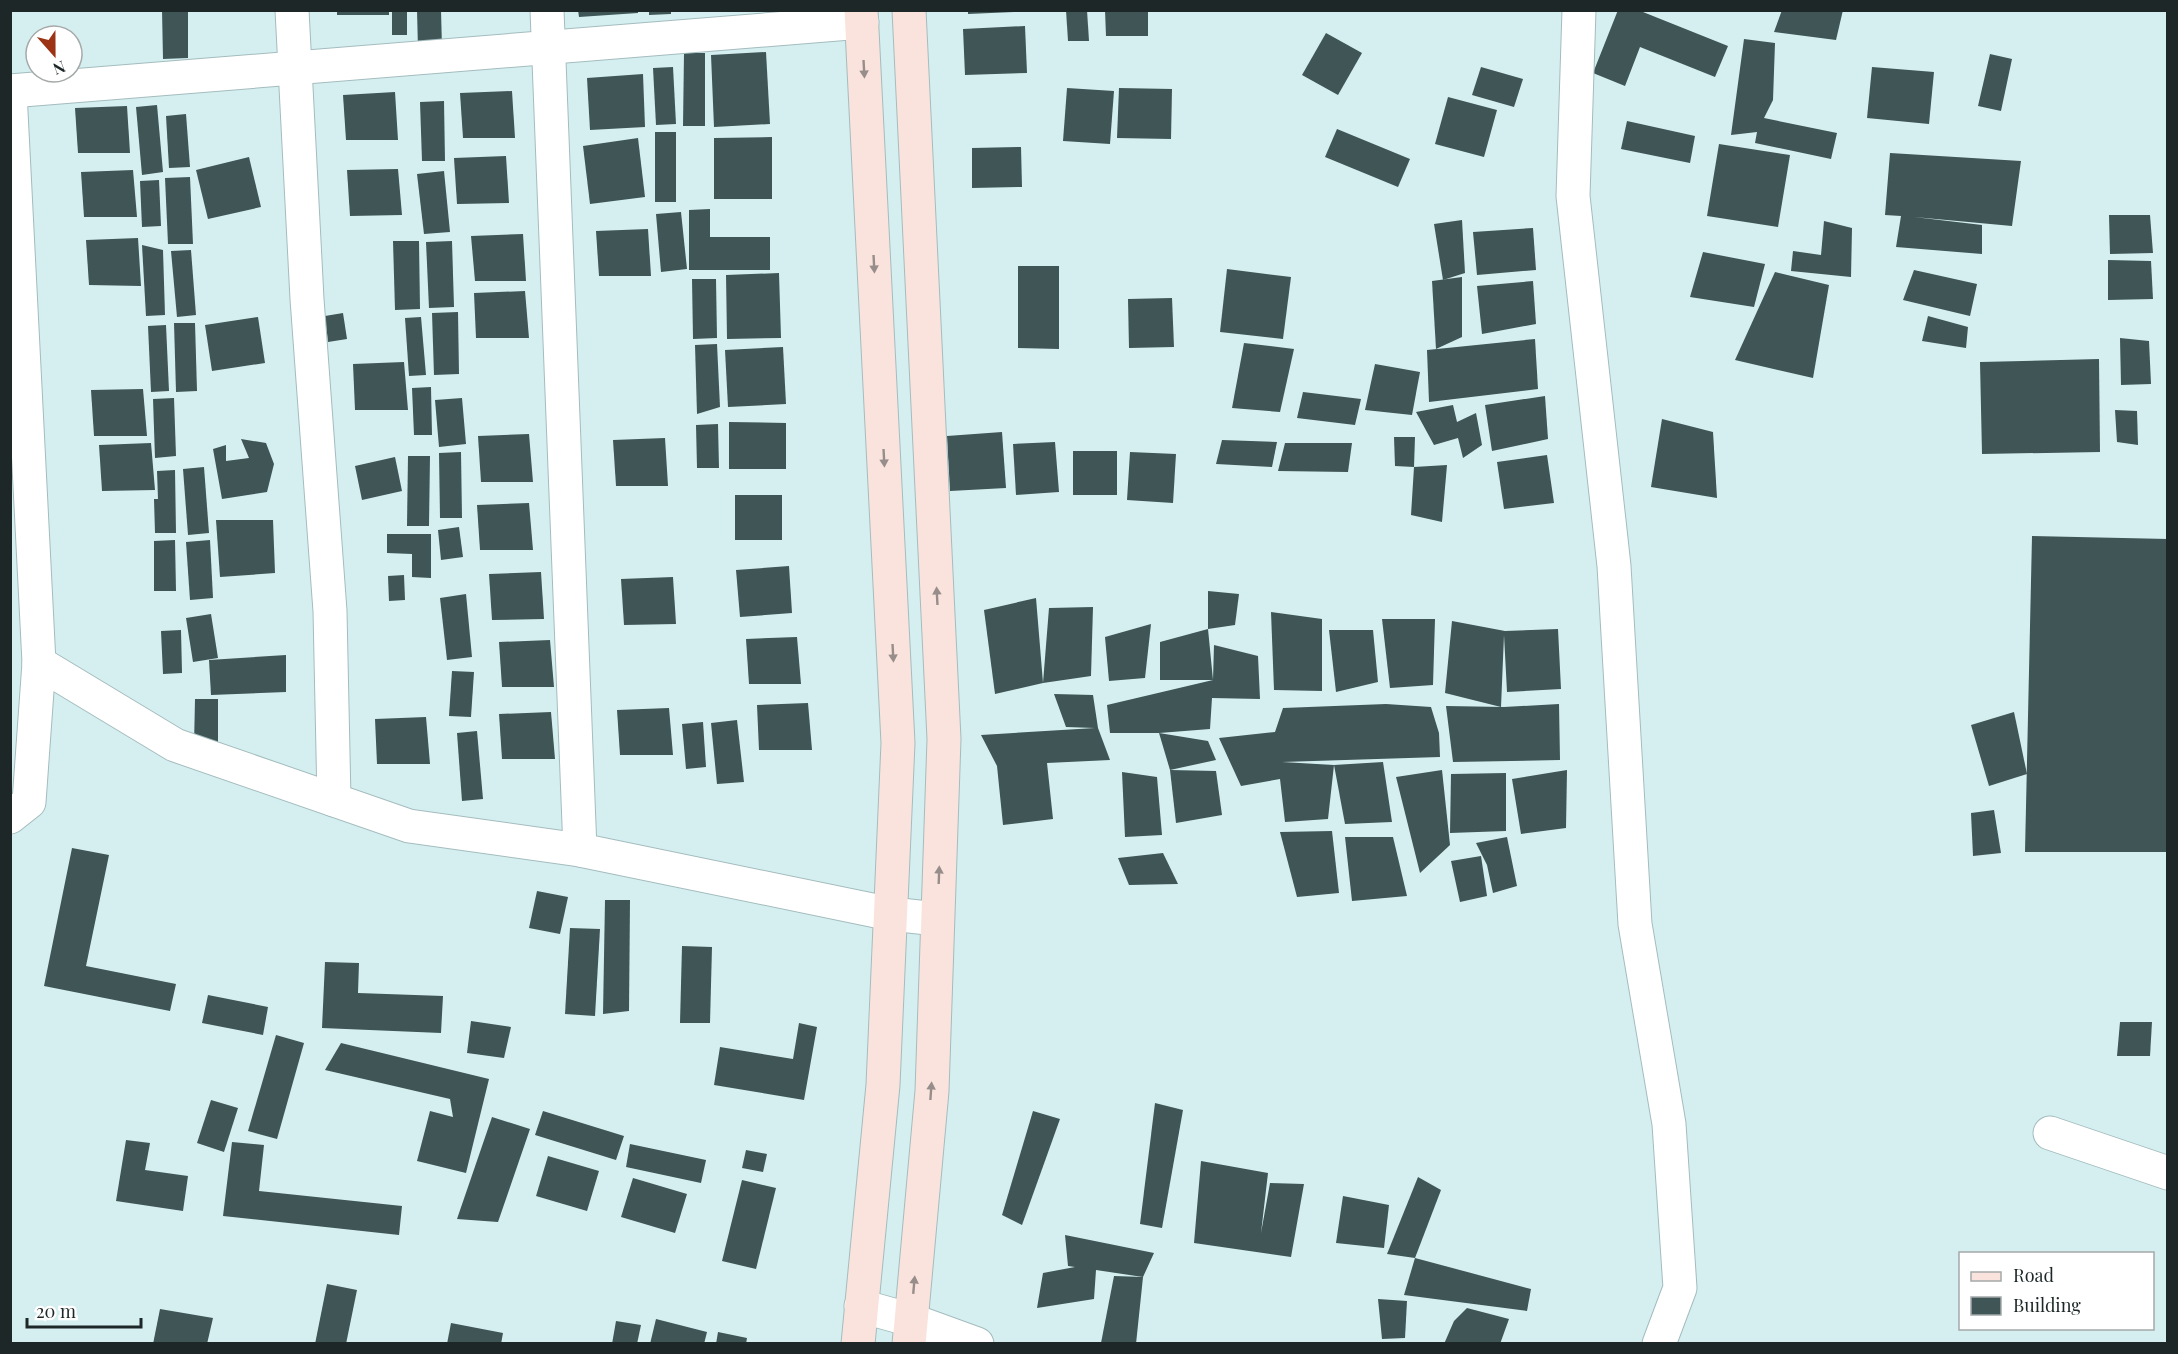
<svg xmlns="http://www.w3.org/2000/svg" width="2178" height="1354" font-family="'Playfair Display',serif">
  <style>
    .building { fill: #3f5556 }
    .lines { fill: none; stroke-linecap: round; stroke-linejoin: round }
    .street-casing { stroke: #a4bcbe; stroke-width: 35 }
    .secondary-casing { stroke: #a4bcbe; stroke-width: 35 }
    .street { stroke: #fff; stroke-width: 33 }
    .secondary { stroke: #fae3dc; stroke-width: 33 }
    .oneway { fill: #978e8b }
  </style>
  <rect width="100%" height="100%" fill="#d5eff0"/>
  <g class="building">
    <polygon points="162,10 188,10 188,58 163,59"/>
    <rect x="337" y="10" width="52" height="5"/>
    <rect x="392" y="10" width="15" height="25"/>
    <polygon points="417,10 441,10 442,48 418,49"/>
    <polygon points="578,10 638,10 638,13 579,17"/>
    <polygon points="649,10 671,10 671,14 649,15"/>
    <polygon points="968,10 1014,10 1014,12 968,14"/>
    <polygon points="1066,10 1087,10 1089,41 1068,41"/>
    <polygon points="1105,10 1148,10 1148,36 1106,36"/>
    <polygon points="1618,10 1638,10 1728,46 1715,77 1640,47 1625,86 1593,73"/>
    <polygon points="1782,10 1843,10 1836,40 1774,32"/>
    <polygon points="1025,26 1027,73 965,75 963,29"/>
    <polygon points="1326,33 1362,53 1338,95 1302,75"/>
    <polygon points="1744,39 1775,43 1773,100 1764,118 1837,133 1831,159 1755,143 1757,132 1731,135"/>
    <polygon points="766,52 770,124 714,127 711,55"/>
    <polygon points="684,53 705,53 705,126 683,126"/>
    <polygon points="1990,54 2012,59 2001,111 1978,106"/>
    <polygon points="673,67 676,124 656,125 653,68"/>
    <polygon points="1481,67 1523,79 1514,107 1472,95"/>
    <polygon points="1872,67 1934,72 1929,124 1867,118"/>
    <polygon points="643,74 645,127 590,130 587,78"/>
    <polygon points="1067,88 1114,91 1110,144 1063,141"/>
    <polygon points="1119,88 1172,89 1171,139 1117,138"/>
    <polygon points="512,91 515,138 463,138 460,93"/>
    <polygon points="395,92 398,140 346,140 343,95"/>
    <polygon points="1448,97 1497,110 1484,157 1435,144"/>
    <polygon points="444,101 445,161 422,161 420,102"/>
    <polygon points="157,105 163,172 142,175 136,107"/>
    <polygon points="127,106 130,153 78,153 75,108"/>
    <polygon points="186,114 190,167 169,168 166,116"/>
    <polygon points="1627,121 1695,136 1690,163 1621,149"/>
    <polygon points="1337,129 1410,159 1398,187 1325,157"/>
    <rect x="655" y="132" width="21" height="70"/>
    <polygon points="772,137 772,199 714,199 714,138"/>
    <polygon points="638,138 645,197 590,204 583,146"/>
    <polygon points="1719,144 1790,155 1778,227 1707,216"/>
    <polygon points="1021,147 1022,187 972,188 972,148"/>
    <polygon points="1890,153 2021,161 2012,226 1914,217 1982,225 1982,254 1896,247 1901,216 1885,215"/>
    <polygon points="506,156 509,203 457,204 454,158"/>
    <polygon points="249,157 261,207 208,219 196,170"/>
    <polygon points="398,169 402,215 350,216 347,170"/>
    <polygon points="133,170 137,217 84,217 81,172"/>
    <polygon points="444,171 450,232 424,234 417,174"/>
    <polygon points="190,177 193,244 168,244 165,178"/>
    <polygon points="159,180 161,226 142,227 140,181"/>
    <polygon points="710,209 710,237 770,237 770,270 689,270 689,210"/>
    <polygon points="681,212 687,269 661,272 656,214"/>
    <polygon points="2109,215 2150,215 2153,253 2110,254"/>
    <polygon points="1462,220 1465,273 1443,280 1434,224"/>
    <polygon points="1824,221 1852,228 1851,277 1791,271 1793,251 1821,255"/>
    <polygon points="1533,228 1536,270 1477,275 1473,232"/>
    <polygon points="648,229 651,276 599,276 596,231"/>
    <polygon points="523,234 526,281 475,281 471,236"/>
    <polygon points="138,238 141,286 89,285 86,240"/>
    <polygon points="393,241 419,241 420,309 395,310"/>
    <polygon points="452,241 454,307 429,308 426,242"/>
    <polygon points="142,245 163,250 165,315 146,316"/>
    <polygon points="191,250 196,315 177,317 171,251"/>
    <polygon points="1703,252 1765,264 1754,307 1690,297"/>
    <polygon points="2108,260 2151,261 2153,299 2108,300"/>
    <polygon points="1018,266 1059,266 1059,349 1018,348"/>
    <polygon points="1227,269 1291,277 1283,339 1220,332"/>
    <polygon points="1914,270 1977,284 1970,316 1903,300"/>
    <polygon points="1775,272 1829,285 1813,378 1735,360"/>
    <polygon points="779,273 781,338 727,339 726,275"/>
    <polygon points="1462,277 1462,337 1436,349 1432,281"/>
    <polygon points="692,279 716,279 717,338 693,339"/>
    <polygon points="1533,281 1536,324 1482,334 1477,286"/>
    <polygon points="525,291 529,338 476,338 474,293"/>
    <polygon points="1172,298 1174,347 1129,348 1128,299"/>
    <polygon points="458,312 459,374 434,375 432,313"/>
    <polygon points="343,313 347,339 328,342 325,316"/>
    <polygon points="1928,316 1968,327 1966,348 1922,341"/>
    <polygon points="258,317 265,363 212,371 205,325"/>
    <polygon points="421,317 426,375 409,376 405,318"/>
    <polygon points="174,323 195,323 197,391 176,392"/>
    <polygon points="166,325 169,391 151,392 148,326"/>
    <polygon points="2120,338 2149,341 2151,384 2121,385"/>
    <polygon points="1535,339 1538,389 1429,402 1427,350"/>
    <polygon points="1244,343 1294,349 1280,412 1232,408"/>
    <polygon points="717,344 720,407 697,414 695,345"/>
    <polygon points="783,347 786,404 728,407 725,350"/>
    <polygon points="2099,359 2100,452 1982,454 1980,362"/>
    <polygon points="404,362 408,410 355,410 353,364"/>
    <polygon points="1375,364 1420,372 1412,415 1365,410"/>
    <polygon points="431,387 432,435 414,435 412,388"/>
    <polygon points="143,389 147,436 94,436 91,390"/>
    <polygon points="1303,392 1361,399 1355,425 1297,418"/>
    <polygon points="1545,396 1548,439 1492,451 1485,405"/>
    <polygon points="174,398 176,456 155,458 153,399"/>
    <polygon points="462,398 466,444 439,447 435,400"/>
    <polygon points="1453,405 1457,422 1476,413 1482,445 1463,458 1458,438 1434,445 1416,412"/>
    <polygon points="2115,410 2137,411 2138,445 2117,442"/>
    <polygon points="1662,419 1713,432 1717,498 1651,487"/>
    <polygon points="729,422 786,423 786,469 729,469"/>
    <polygon points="718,424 719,468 697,468 696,425"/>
    <polygon points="1002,432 1006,488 950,491 947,436"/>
    <polygon points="529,434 533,482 481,482 478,436"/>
    <polygon points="1394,437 1415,437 1414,467 1395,466"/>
    <polygon points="665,438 668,486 616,486 613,440"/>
    <polygon points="241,439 266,443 274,464 267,492 222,499 213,449 226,445 226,461 249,458"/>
    <polygon points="1222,440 1277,442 1272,467 1216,464"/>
    <polygon points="1055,442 1059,492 1016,495 1013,444"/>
    <polygon points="151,443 155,490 102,491 99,445"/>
    <polygon points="1285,443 1352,443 1348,472 1278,471"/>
    <rect x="1073" y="451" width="44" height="44"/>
    <polygon points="461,452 462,518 440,518 439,453"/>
    <polygon points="1130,452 1176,454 1173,503 1127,500"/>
    <polygon points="1547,455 1554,503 1504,509 1497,462"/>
    <polygon points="408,456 430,456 429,526 407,526"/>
    <polygon points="395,457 402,491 362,500 355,466"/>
    <polygon points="1447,465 1442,522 1411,515 1414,467"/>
    <polygon points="204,467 209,533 188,535 183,469"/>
    <polygon points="175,470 176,533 155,533 154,499 158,499 157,471"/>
    <rect x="735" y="495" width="47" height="45"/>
    <polygon points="529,503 533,550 480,550 477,505"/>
    <polygon points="216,520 273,520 275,573 220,577"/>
    <polygon points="459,527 463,557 441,560 438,530"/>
    <polygon points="387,534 431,534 431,578 412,577 412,554 387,553"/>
    <polygon points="2032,536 2168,539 2168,852 2025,852"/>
    <polygon points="175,540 176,591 154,591 154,541"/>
    <polygon points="210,540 213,598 190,600 186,542"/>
    <polygon points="789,566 792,613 740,617 736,570"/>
    <polygon points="541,572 544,619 492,620 489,574"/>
    <polygon points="404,575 405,600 389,601 388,576"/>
    <polygon points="673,577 676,624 624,625 621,579"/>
    <polygon points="1208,591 1239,594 1235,625 1208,629"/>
    <polygon points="466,594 472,657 447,660 440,598"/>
    <polygon points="1036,598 1043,683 995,694 984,610"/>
    <polygon points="1093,607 1091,676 1043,683 1049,608"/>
    <polygon points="1271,612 1322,619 1322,691 1274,690"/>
    <polygon points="211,614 218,658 193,662 186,618"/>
    <polygon points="1382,619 1435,619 1433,685 1390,688"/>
    <polygon points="1452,621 1505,631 1558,629 1561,689 1507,692 1504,635 1501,707 1445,693"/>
    <polygon points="1151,624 1145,678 1109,681 1105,637"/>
    <polygon points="1208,629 1213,680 1214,645 1258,656 1260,699 1212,698 1210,729 1159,733 1110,733 1107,705 1213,680 1160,680 1160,642"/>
    <polygon points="181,630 182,673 163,674 161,631"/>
    <polygon points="1329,630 1373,630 1378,682 1336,692"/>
    <polygon points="797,637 801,684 749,684 746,639"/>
    <polygon points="550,640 554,687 502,687 499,642"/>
    <polygon points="286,655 286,692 211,695 209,660"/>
    <polygon points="452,671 474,672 471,717 449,716"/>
    <polygon points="1054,694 1093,695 1098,728 1110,760 1047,763 1053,819 1003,825 997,766 981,735 1095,728 1066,727"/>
    <polygon points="195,699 218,699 218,746 194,746"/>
    <polygon points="808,703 812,750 759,750 757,705"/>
    <polygon points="1386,704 1431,707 1439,733 1440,757 1282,762 1334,765 1328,819 1285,822 1280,779 1241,786 1219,738 1275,732 1283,708"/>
    <polygon points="1559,704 1560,760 1453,762 1446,706 1504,707"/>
    <polygon points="669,708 673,755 620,755 617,710"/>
    <polygon points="551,712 555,759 502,759 499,714"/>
    <polygon points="2014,712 2027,774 1989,786 1971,725"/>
    <polygon points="426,717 430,764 377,764 375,719"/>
    <polygon points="737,720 744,782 717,784 711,723"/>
    <polygon points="703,722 706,767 686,769 682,724"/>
    <polygon points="477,731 483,799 462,801 457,733"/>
    <polygon points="1159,733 1208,741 1216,760 1170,770"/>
    <polygon points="1383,762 1392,822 1345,824 1334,765"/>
    <polygon points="1170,770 1216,771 1222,815 1176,823"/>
    <polygon points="1442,770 1450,845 1420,873 1396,777"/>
    <polygon points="1567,770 1566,828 1521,834 1512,779"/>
    <polygon points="1122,772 1157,777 1162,835 1125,837"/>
    <polygon points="1506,773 1506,831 1450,833 1451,774"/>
    <polygon points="1994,810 2001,853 1973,856 1971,813"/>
    <polygon points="1332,831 1339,893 1297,897 1280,832"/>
    <polygon points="1345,837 1393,837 1407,896 1352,901"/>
    <polygon points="1507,837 1517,886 1493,893 1487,865 1476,843"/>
    <polygon points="72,848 109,855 86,966 176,984 170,1011 44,986"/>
    <polygon points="1163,853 1178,884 1129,885 1118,858"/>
    <polygon points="1481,856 1487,896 1460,902 1451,861"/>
    <polygon points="537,891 568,897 560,934 529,928"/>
    <polygon points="605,900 630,900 629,1011 603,1014"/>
    <polygon points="570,928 600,929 595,1016 565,1014"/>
    <polygon points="682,946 712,947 710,1023 680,1023"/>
    <polygon points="325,962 359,963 358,993 443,996 441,1033 322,1028"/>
    <polygon points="208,995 268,1007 263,1035 202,1023"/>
    <polygon points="471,1021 511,1027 504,1058 467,1053"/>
    <polygon points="2120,1022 2152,1022 2150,1056 2117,1056"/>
    <polygon points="799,1023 817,1027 804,1100 714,1085 720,1047 793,1059"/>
    <polygon points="276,1035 304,1043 277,1139 248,1131"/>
    <polygon points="341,1043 489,1079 466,1173 417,1161 430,1111 453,1117 450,1099 325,1070"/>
    <polygon points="211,1100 238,1108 224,1152 197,1143"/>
    <polygon points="1155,1103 1183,1110 1162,1228 1140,1224"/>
    <polygon points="543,1111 624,1136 616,1160 535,1135"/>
    <polygon points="1033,1111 1060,1119 1022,1225 1002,1215"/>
    <polygon points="492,1117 530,1129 498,1222 457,1219"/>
    <polygon points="126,1140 150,1143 145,1170 188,1176 183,1211 116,1201"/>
    <polygon points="232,1142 264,1145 259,1191 402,1206 399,1235 223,1216"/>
    <polygon points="630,1144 706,1160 701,1183 626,1167"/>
    <polygon points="746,1150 767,1154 763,1172 742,1168"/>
    <polygon points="548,1156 599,1171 587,1211 536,1196"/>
    <polygon points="1201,1161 1268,1173 1261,1233 1270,1183 1304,1184 1291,1257 1194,1243"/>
    <polygon points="1418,1177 1441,1190 1415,1258 1387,1254"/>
    <polygon points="633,1178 687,1194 675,1233 621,1217"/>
    <polygon points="742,1180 776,1188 756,1269 722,1261"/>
    <polygon points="1343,1196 1389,1205 1384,1248 1336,1243"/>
    <polygon points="1065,1235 1154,1253 1143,1277 1096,1270 1094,1299 1037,1308 1043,1273 1075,1267 1068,1266"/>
    <polygon points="1415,1258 1531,1289 1527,1311 1404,1295"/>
    <polygon points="1114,1276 1143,1277 1136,1344 1101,1343"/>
    <polygon points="327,1284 357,1290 346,1344 315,1344"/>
    <polygon points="1378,1299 1407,1301 1405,1338 1382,1339"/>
    <polygon points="1467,1308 1509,1319 1500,1344 1444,1344 1454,1321"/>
    <polygon points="160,1309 213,1318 207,1344 153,1344"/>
    <polygon points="656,1319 707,1332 704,1344 650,1344"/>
    <polygon points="616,1321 641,1325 637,1344 612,1344"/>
    <polygon points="451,1323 503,1333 501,1344 447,1344"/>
    <polygon points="718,1332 747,1338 746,1344 716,1344"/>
  </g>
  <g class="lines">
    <g class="street-casing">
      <g id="street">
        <polyline points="292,10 307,299 330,611 334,800"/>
        <polyline points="547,10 580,850"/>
        <polyline points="1579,10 1573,196 1614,566 1635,924 1669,1124 1680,1288 1659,1344"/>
        <polyline points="10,91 862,22"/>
        <polyline points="10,92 39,663 29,802 10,817"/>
        <polyline points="39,663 175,745 409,826 580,850 891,914 937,919"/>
        <polyline points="2050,1133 2168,1173"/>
        <polyline points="861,1306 911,1320 977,1344"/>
      </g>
    </g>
    <g class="secondary-casing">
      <g id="secondary">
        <polyline points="858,1344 883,1085 898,743 861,10"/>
        <polyline points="909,1344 932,1091 944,739 909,10"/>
      </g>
    </g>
    <use href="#street" class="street"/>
    <use href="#secondary" class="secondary"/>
  </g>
  <defs><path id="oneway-solid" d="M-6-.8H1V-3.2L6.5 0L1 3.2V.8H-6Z" transform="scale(1.5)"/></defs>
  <g class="oneway">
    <use href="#oneway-solid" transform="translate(864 69) rotate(87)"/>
    <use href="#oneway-solid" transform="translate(874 264) rotate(87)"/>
    <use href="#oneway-solid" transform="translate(884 458) rotate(87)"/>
    <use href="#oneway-solid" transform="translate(937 596) rotate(-93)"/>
    <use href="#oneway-solid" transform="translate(893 653) rotate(87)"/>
    <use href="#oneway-solid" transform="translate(939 875) rotate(-88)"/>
    <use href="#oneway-solid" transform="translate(931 1091) rotate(-86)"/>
    <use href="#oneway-solid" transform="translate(914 1285) rotate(-85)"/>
  </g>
  <rect width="2178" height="1354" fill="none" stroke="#1d2727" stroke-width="24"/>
  <rect x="1959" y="1252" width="195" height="78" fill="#ffffff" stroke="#a5a9a9" stroke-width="1.5"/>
  <rect x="1971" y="1272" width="30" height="9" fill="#fae3dc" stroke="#a5a9a9" stroke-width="1.5"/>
  <text x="2013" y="1282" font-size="18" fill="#1d2727">Road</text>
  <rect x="1971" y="1297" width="30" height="18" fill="#3f5556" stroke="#a5a9a9" stroke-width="1.5"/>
  <text x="2013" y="1312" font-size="18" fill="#1d2727">Building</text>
  <g transform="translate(54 54) rotate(159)"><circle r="28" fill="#ffffff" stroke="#a5a9a9" stroke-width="1.5"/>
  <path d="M0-4.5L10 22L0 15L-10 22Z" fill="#9b3314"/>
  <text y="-9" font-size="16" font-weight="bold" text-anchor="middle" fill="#1d2727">N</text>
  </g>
  <path d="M27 1318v9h114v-9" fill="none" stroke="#1d2727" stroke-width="3"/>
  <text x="36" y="1318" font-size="18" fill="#1d2727" stroke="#ffffff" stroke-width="4.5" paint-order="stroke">20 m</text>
</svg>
